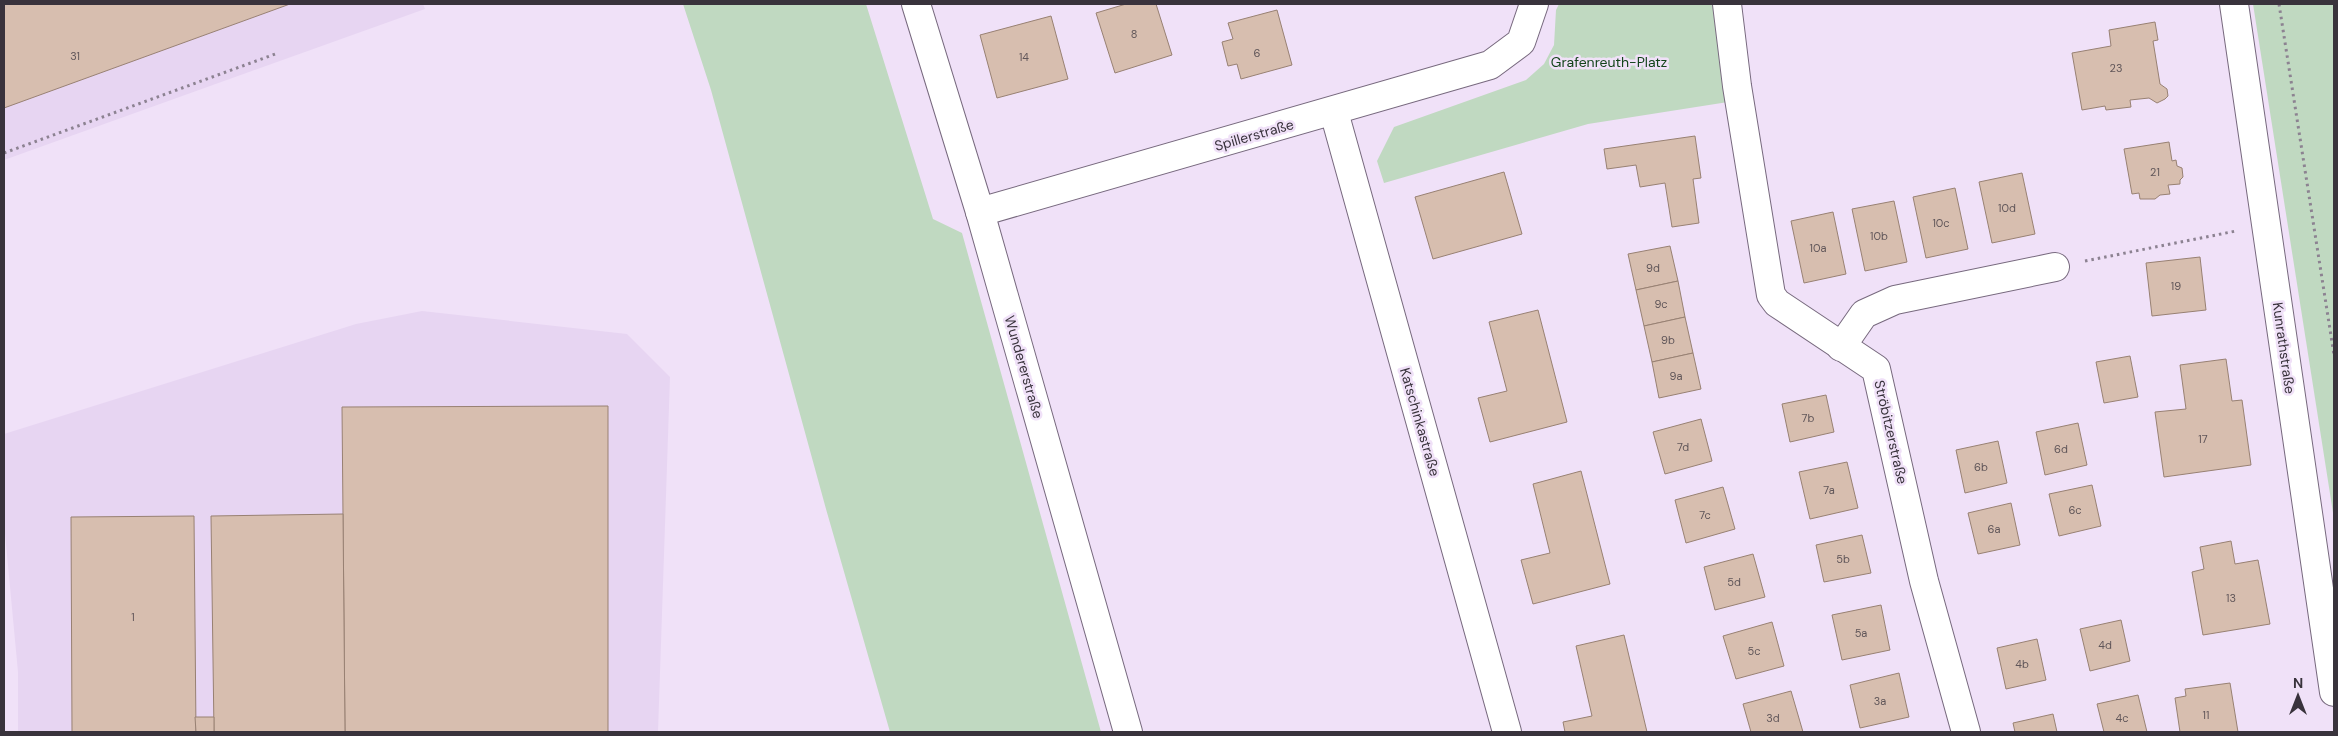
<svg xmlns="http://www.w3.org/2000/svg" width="2338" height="736" font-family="'DM Sans',sans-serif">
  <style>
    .built { fill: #e7d5f2 }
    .green { fill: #c0d9c1 }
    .building { fill: #d7beaf; stroke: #988173 }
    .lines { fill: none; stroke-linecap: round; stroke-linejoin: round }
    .minor-casing { stroke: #77697e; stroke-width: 30 }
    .path { stroke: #8c8291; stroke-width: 3; stroke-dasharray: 2.5 4; stroke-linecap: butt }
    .minor { stroke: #fff; stroke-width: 28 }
    .labels { text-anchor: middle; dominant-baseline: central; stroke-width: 5; stroke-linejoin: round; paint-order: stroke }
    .number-label { font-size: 11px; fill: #605659 }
    .park-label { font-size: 14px; fill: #13441a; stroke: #f0e1f8 }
    .street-label { font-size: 14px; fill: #39333c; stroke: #f0e1f8 }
  </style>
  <rect width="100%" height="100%" fill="#f0e1f8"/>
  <g class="built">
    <polygon points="4,4 423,4 425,9 4,160"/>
    <polygon points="422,311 627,334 670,377 658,732 18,732 18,672 4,523 4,434 356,324"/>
  </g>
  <g class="green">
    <polygon points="683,4 866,4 933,219 962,233 1101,732 890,732 826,509 711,90"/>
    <polygon points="1559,4 1717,4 1728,102 1588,124 1384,183 1377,161 1394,127 1526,80 1544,64 1554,45 1556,10"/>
    <polygon points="2253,4 2334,4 2334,519"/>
  </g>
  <g class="building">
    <polygon points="4,4 290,4 4,108"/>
    <polygon points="1126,4 1156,4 1172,55 1115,73 1096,13"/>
    <polygon points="1277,10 1292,65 1241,79 1237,64 1228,66 1222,42 1233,39 1228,23"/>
    <polygon points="1051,16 1068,79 997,98 980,35"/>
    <polygon points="2155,22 2158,40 2153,41 2160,84 2167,89 2168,96 2165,99 2157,103 2149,98 2130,100 2131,107 2106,110 2105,106 2082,110 2072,53 2111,46 2109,30"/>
    <polygon points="1695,136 1701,178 1693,179 1699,223 1672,227 1665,183 1640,187 1636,165 1607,169 1604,149"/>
    <polygon points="2169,142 2172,161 2176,160 2177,166 2182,168 2183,177 2180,180 2180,184 2168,185 2170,194 2160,195 2155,199 2140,199 2139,193 2132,194 2124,149"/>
    <polygon points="1504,172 1522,234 1433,259 1415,197"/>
    <polygon points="2022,173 2035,234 1992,243 1979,182"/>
    <polygon points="1955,188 1968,249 1926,258 1913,197"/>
    <polygon points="1894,201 1907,262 1865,271 1852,209"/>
    <polygon points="1833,212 1846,274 1804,283 1791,221"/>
    <polygon points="1670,246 1678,281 1636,290 1628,254"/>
    <polygon points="2200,257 2206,310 2152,316 2146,263"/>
    <polygon points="1678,281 1685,317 1644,326 1636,290"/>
    <polygon points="1538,310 1567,422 1490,442 1478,398 1507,391 1489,322"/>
    <polygon points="1685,317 1693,353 1652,362 1644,326"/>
    <polygon points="1693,353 1701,389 1659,398 1652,362"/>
    <polygon points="2130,356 2138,397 2104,403 2096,362"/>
    <polygon points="2226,359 2232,401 2242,400 2251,465 2164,477 2155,412 2186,409 2180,365"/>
    <polygon points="1826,395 1834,432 1790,442 1782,404"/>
    <polygon points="608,406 608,732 345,732 342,407"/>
    <polygon points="1701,419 1712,461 1665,474 1653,432"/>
    <polygon points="2078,423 2087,465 2045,475 2036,432"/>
    <polygon points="1998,441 2007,483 1965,493 1956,450"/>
    <polygon points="1847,462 1858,508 1810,519 1799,472"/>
    <polygon points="1581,471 1610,584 1533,604 1521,560 1550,553 1533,484"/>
    <polygon points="2092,485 2101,526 2059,536 2049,494"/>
    <polygon points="1723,487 1735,529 1686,543 1675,500"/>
    <polygon points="2011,503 2020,545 1978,554 1968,513"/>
    <polygon points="343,514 345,732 214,732 211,516"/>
    <polygon points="194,516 196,732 72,732 71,517"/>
    <polygon points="1862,535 1871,573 1824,582 1816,545"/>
    <polygon points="2231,541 2235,564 2258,560 2270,624 2203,635 2192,572 2204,569 2200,547"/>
    <polygon points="1753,554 1765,597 1715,610 1704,567"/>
    <polygon points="1881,605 1890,650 1842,660 1832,615"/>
    <polygon points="2121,620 2130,661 2090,671 2080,629"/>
    <polygon points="1772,622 1784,666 1736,679 1723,636"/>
    <polygon points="1624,635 1647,732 1565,732 1563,722 1592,716 1576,646"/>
    <polygon points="2037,639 2046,680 2006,689 1997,648"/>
    <polygon points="1899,673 1909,717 1860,728 1850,685"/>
    <polygon points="2230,683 2238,732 2180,732 2175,698 2186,696 2185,689"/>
    <polygon points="1791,691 1803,732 1751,732 1743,704"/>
    <polygon points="2138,695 2147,732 2104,732 2097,704"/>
    <polygon points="2053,714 2057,732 2015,732 2013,723"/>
    <polygon points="195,717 214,717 214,732 196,732"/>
  </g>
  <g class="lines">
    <g class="minor-casing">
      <g id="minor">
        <polyline points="916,4 980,212 1128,732"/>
        <polyline points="1727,4 1737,86 1771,295 1777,303 1876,369 1924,581 1966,732"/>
        <polyline points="2234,4 2334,692"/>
        <polyline points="1334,112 1507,732"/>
        <polyline points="980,212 1490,65 1521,42 1534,4"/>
        <polyline points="1841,347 1864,314 1895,300 2055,267"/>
      </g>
    </g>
    <g class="path">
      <polyline points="2279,4 2334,355"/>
      <polyline points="4,153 278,53"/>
      <polyline points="2085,261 2236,231"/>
    </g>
    <use href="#minor" class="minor"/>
  </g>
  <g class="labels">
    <g class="number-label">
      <text x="1134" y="34">8</text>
      <text x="1257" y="53">6</text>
      <text x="75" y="56">31</text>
      <text x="1024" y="57">14</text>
      <text x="2116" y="68">23</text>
      <text x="2155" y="172">21</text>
      <text x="2007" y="208">10d</text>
      <text x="1941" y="223">10c</text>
      <text x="1879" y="236">10b</text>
      <text x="1818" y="248">10a</text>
      <text x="1653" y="268">9d</text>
      <text x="2176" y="286">19</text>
      <text x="1661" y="304">9c</text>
      <text x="1668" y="340">9b</text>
      <text x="1676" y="376">9a</text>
      <text x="1808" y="418">7b</text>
      <text x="2203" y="439">17</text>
      <text x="1683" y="447">7d</text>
      <text x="2061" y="449">6d</text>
      <text x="1981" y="467">6b</text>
      <text x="1829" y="490">7a</text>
      <text x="2075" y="510">6c</text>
      <text x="1705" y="515">7c</text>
      <text x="1994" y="529">6a</text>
      <text x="1843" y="559">5b</text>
      <text x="1734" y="582">5d</text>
      <text x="2231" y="598">13</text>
      <text x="133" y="617">1</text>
      <text x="1861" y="633">5a</text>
      <text x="2105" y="645">4d</text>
      <text x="1754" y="651">5c</text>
      <text x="2022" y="664">4b</text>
      <text x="1880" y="701">3a</text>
      <text x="2206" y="715">11</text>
      <text x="1773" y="718">3d</text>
      <text x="2122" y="718">4c</text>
    </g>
    <g class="park-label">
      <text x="1609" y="62">Grafenreuth-Platz</text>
    </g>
    <g class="street-label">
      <text transform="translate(1254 135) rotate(-16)">Spillerstraße</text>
      <text transform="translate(2284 348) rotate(82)">Kunrathstraße</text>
      <text transform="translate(1024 367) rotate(74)">Wundererstraße</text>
      <text transform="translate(1420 422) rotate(74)">Katschinkastraße</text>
      <text transform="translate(1891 432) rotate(77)">Ströbitzerstraße</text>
    </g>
  </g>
  <rect width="2338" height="736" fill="none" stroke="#39333c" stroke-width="10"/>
  <g transform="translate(2298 696)" stroke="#f0e1f8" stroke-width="4" paint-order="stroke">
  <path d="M0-4L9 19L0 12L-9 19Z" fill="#39333c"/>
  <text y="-8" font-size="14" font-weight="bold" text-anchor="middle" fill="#39333c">N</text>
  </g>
</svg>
